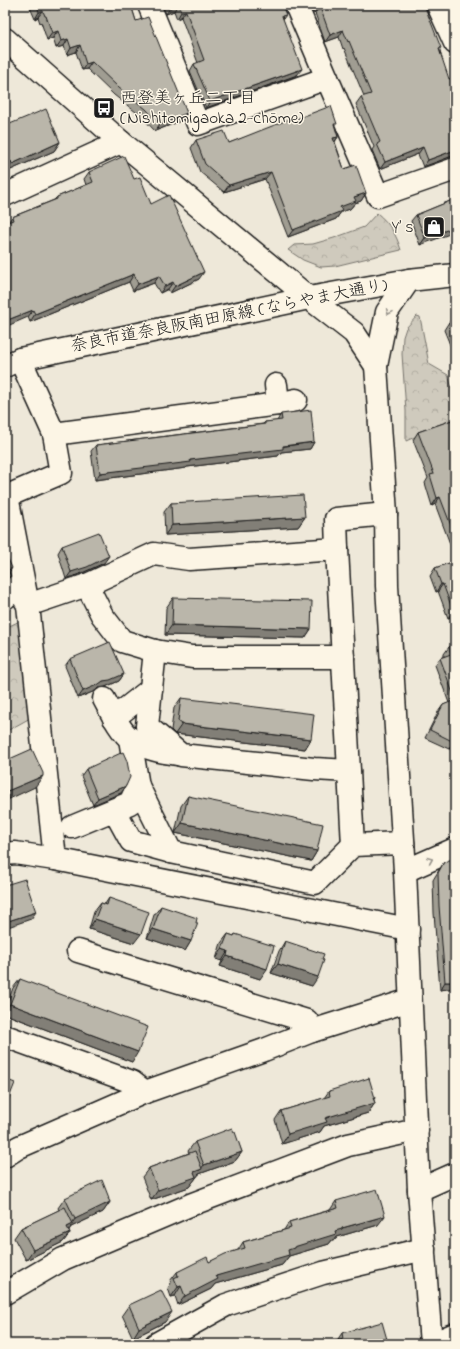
<svg xmlns="http://www.w3.org/2000/svg" width="460" height="1349" font-family="'Indie Flower','Klee One',sans-serif">
  <style>
    .park { fill: url(#park-crowns); stroke: #76736c }
    .lines { fill: none; stroke-linecap: round; stroke-linejoin: round }
    .street-casing { stroke: #1c1c1c; stroke-width: 25 }
    .secondary-casing { stroke: #1c1c1c; stroke-width: 25 }
    .street { stroke: #fcf5e5; stroke-width: 22 }
    .secondary { stroke: #fcf5e5; stroke-width: 22 }
    .wall { fill: #a09d92; stroke: #1c1c1c }
    .shaded-wall { fill: #827f77; stroke: #1c1c1c }
    .building { fill: #bab6aa; stroke: #1c1c1c }
    .oneway { stroke: #97938b }
    .labels { text-anchor: middle; dominant-baseline: central; stroke-width: 3; stroke-linejoin: round; paint-order: stroke }
    .poi-label { font-size: 17px; fill: #1c1c1c; stroke: #fcf5e5; text-anchor: start }
    .street-label { font-size: 17px; fill: #1c1c1c; stroke: #fcf5e5 }
  </style>
  <defs>
    <pattern id="park-crowns" width="20" height="18" patternUnits="userSpaceOnUse"><rect width="20" height="18" fill="#cfcabd"/><path d="M2 6a3 3 0 1 1 6 0M12 15a3 3 0 1 1 6 0" fill="none" stroke="#b1ada2"/></pattern>
  </defs>
  <rect width="100%" height="100%" fill="#eee8d9"/>
  <filter id="ink" filterUnits="userSpaceOnUse"><feTurbulence type="fractalNoise" baseFrequency=".025" numOctaves="2"/><feDisplacementMap in="SourceGraphic" scale="8" xChannelSelector="R" yChannelSelector="G"/><feConvolveMatrix kernelMatrix="1 2 1 2 8 2 1 2 1" color-interpolation-filters="sRGB"/></filter>
  <g filter="url(#ink)">
    <g class="park">
      <path d="M377,213c13,11 19,21 24,37l-66,16 -14,1 -18,-7 -15,-10 6,-5 19,-1 21,-6 30,-11z"/>
      <polygon points="417,316 420,317 429,364 448,375 455,398 455,419 406,441 406,411 402,354 403,337 406,328"/>
      <polygon points="24,619 32,717 5,732 5,628"/>
    </g>
    <g class="lines">
      <g class="street-casing">
        <g id="street">
          <polyline points="149,5 198,124 327,78"/>
          <polyline points="296,5 327,78 378,196 455,169"/>
          <polyline points="438,5 455,43"/>
          <polyline points="5,195 121,142"/>
          <polyline points="276,385 278,404"/>
          <polyline points="54,434 278,404 296,400"/>
          <polyline points="7,496 28,605 55,859"/>
          <polyline points="5,497 61,473 54,434 20,359"/>
          <polyline points="337,549 353,845"/>
          <polyline points="87,585 102,615 122,641 155,651 192,657 343,657"/>
          <polyline points="5,598 17,586 28,605 87,585 154,554 189,559 337,549 336,519 386,514"/>
          <polyline points="155,651 147,726 181,755 314,769 349,771"/>
          <path d="M104,699c6,11 17,34 27,40 15,10 30,13 47,15"/>
          <polyline points="114,718 151,689"/>
          <polyline points="138,786 171,852"/>
          <polyline points="114,810 131,841 171,852 315,883 353,845 403,843"/>
          <polyline points="72,827 130,803 138,786 130,739"/>
          <polyline points="5,854 15,853 55,859 408,929"/>
          <polyline points="405,871 455,849"/>
          <polyline points="78,951 307,1021 312,1031"/>
          <polyline points="5,1036 132,1082 145,1092"/>
          <polyline points="5,1156 19,1147 145,1092 264,1050 312,1031 410,1000"/>
          <polyline points="419,1190 455,1174"/>
          <polyline points="5,1293 63,1259 190,1205 348,1145 417,1130"/>
          <polyline points="156,1344 226,1305 323,1273 424,1249"/>
          <polyline points="432,1344 455,1334"/>
        </g>
      </g>
      <g class="secondary-casing">
        <g id="secondary">
          <polyline points="5,39 121,142 309,298 354,333 376,366"/>
          <polyline points="409,280 387,312 376,366 386,514 387,586 405,871 419,1190 431,1344"/>
          <polyline points="5,366 20,359 309,298 409,280 455,275"/>
        </g>
      </g>
      <use href="#street" class="street"/>
      <use href="#secondary" class="secondary"/>
    </g>
    <g class="wall">
      <polygon points="29,5 131,5 136,21 187,113 183,120 155,131 141,116 114,95 87,69 82,70 76,52 67,55 64,46 56,48 53,38 47,40 41,22 40,23 38,17 35,19"/>
      <polygon points="162,5 282,5 286,15 283,19 297,75 206,108 190,71 194,64 198,63 181,17 177,19 174,11 166,14"/>
      <polygon points="310,5 428,5 426,9 440,50 455,155 423,167 418,154 380,169 372,150 374,147 356,104 361,97 364,96 344,48 343,49 339,37 325,42 315,13 314,14"/>
      <polygon points="296,119 335,127 338,137 335,142 344,169 366,193 361,201 355,203 350,209 341,212 336,219 288,237 265,179 224,192 200,172 191,148 196,140 229,143"/>
      <polygon points="5,126 60,142 54,151 6,172 5,170"/>
      <polygon points="89,172 134,179 151,204 199,279 170,293 168,289 160,293 154,283 133,291 129,282 30,322 28,317 8,222 12,217 54,200 57,197 86,185 84,179"/>
      <polygon points="455,199 420,245 411,221 416,215"/>
      <polygon points="455,320 455,357 444,330 449,322"/>
      <polygon points="281,414 314,442 310,449 281,452 278,456 187,467 186,468 95,480 91,451 96,445 263,424 265,422 277,421"/>
      <polygon points="455,419 455,557 435,504 432,506 425,483 428,478 413,440 418,432"/>
      <polygon points="171,503 305,517 298,527 165,535 164,512"/>
      <polygon points="62,546 104,563 82,573 66,579 58,553"/>
      <polygon points="455,561 455,616 448,618 438,591 436,592 430,576 435,568"/>
      <polygon points="173,598 311,629 305,638 165,635 166,608"/>
      <polygon points="455,645 455,747 449,749 425,738 438,712 443,705 449,703 435,665 440,658 444,656 444,654 449,647"/>
      <polygon points="70,659 124,674 119,681 105,687 98,688 95,691 78,698 65,666"/>
      <polygon points="181,698 311,739 305,749 175,734 171,730 174,708"/>
      <polygon points="86,769 121,793 93,805 81,776"/>
      <polygon points="188,796 317,851 311,861 175,833 181,806"/>
      <polygon points="444,862 455,988 440,990 434,913 433,880 439,870"/>
      <polygon points="109,898 134,943 89,929 94,912 101,903 105,904"/>
      <polygon points="161,906 191,941 185,951 147,938 154,915"/>
      <polygon points="228,934 234,936 235,934 260,979 220,966 222,961 216,959 221,943"/>
      <polygon points="285,941 312,986 271,973 279,951"/>
      <polygon points="20,979 132,1062 5,1014 5,1009 13,988"/>
      <polygon points="329,1091 374,1100 375,1103 368,1113 324,1126 320,1132 282,1144 275,1120 281,1111 324,1098"/>
      <polygon points="234,1132 242,1152 235,1161 199,1174 189,1187 151,1200 142,1177 149,1168 189,1153 188,1151 195,1142"/>
      <polygon points="65,1198 108,1199 110,1202 103,1212 71,1227 69,1230 70,1233 63,1242 26,1260 14,1238 21,1228 59,1210 58,1208"/>
      <polygon points="336,1201 378,1225 337,1237 336,1239 332,1240 329,1244 289,1256 282,1265 215,1284 211,1289 178,1305 175,1296 171,1297 168,1288 171,1283 170,1281 177,1272 209,1262 238,1250 243,1242 284,1230 289,1222 330,1210"/>
      <polygon points="129,1305 165,1322 133,1338 122,1315"/>
      <polygon points="342,1333 388,1343 387,1344 336,1342"/>
    </g>
    <g class="shaded-wall">
      <polygon points="176,5 178,5 174,11 166,14 171,7"/>
      <polygon points="318,7 320,7 315,13 314,14"/>
      <polygon points="43,11 38,17 35,19 39,12"/>
      <polygon points="186,11 181,17 177,19 181,12"/>
      <polygon points="343,30 339,37 325,42 330,35"/>
      <polygon points="58,31 53,38 47,40 52,33"/>
      <polygon points="68,39 64,46 56,48 61,41"/>
      <polygon points="80,45 76,52 67,55 71,48"/>
      <polygon points="92,62 87,69 82,70 86,64"/>
      <polygon points="302,69 297,75 206,108 210,101"/>
      <polygon points="187,113 183,120 155,131 160,124"/>
      <polygon points="338,137 333,144 333,138"/>
      <polygon points="60,142 54,151 6,172 12,164"/>
      <polygon points="423,147 418,154 380,169 385,162"/>
      <polygon points="455,150 455,155 423,167 428,160"/>
      <polygon points="11,161 5,170 5,164"/>
      <polygon points="271,172 265,179 224,192 229,185"/>
      <polygon points="366,193 361,201 355,203 350,209 341,212 336,219 288,237 293,230 340,207 354,197"/>
      <polygon points="455,227 455,232 420,245 425,238"/>
      <polygon points="204,272 199,279 170,293 175,286"/>
      <polygon points="134,274 129,282 30,322 35,314"/>
      <polygon points="159,276 154,283 133,291 138,284"/>
      <polygon points="173,282 168,289 160,293 165,286"/>
      <polygon points="33,310 28,317 5,327 5,321"/>
      <polygon points="314,442 310,449 281,452 278,456 187,467 186,468 95,480 100,473"/>
      <polygon points="440,497 435,504 432,506 437,498"/>
      <polygon points="305,517 298,527 165,535 172,525"/>
      <polygon points="109,556 104,563 82,573 66,579 71,572"/>
      <polygon points="12,568 6,578 5,578 5,572"/>
      <polygon points="441,584 443,584 438,591 436,592"/>
      <polygon points="453,611 455,611 455,616 448,618"/>
      <polygon points="172,625 311,629 305,638 165,635"/>
      <polygon points="124,674 119,681 105,687 98,688 95,691 78,698 83,691 103,681"/>
      <polygon points="182,724 311,739 305,749 175,734"/>
      <polygon points="454,742 455,742 455,747 449,749"/>
      <polygon points="43,776 35,787 5,801 5,792"/>
      <polygon points="126,786 121,793 93,805 98,798"/>
      <polygon points="182,823 317,851 311,861 175,833"/>
      <polygon points="36,912 31,919 5,928 5,922"/>
      <polygon points="95,919 141,934 134,943 89,929"/>
      <polygon points="153,929 191,941 185,951 147,938"/>
      <polygon points="222,949 228,951 222,961 216,959"/>
      <polygon points="227,956 267,969 260,979 220,966"/>
      <polygon points="278,964 318,977 312,986 271,973"/>
      <polygon points="445,982 455,982 455,988 440,990"/>
      <polygon points="10,1004 138,1052 132,1062 5,1014 5,1011"/>
      <polygon points="375,1098 370,1105 375,1103 368,1113 324,1126 320,1132 282,1144 288,1134"/>
      <polygon points="242,1152 235,1161 199,1174 189,1187 151,1200 158,1190 194,1172 200,1170 204,1165"/>
      <polygon points="109,1198 104,1205 110,1202 103,1212 71,1227 67,1233 67,1227 71,1225 75,1219"/>
      <polygon points="385,1216 378,1225 337,1237 336,1239 332,1240 329,1244 289,1256 282,1265 215,1284 211,1289 178,1305 185,1296 216,1276 288,1250 294,1247 335,1231 342,1228"/>
      <polygon points="70,1233 63,1242 26,1260 33,1250"/>
      <polygon points="181,1286 175,1296 171,1297 178,1287"/>
      <polygon points="172,1312 165,1322 133,1338 139,1328"/>
    </g>
    <g class="building">
      <polygon points="37,5 131,5 136,21 148,17 187,113 160,124 146,109 119,88 92,62 86,64 80,45 71,48 68,39 61,41 58,31 52,33 46,16 45,16 43,11 39,12"/>
      <polygon points="170,5 176,5 171,7"/>
      <polygon points="179,5 282,5 286,15 282,16 302,69 210,101 194,64 204,60 186,11 181,12"/>
      <polygon points="318,5 428,5 428,6 425,7 441,48 439,49 449,79 455,77 455,150 428,160 423,147 385,162 377,144 380,142 361,97 371,94 349,41 348,42 343,30 330,35 320,7 318,7"/>
      <polygon points="331,106 337,124 334,124 338,137 333,138 344,169 356,165 366,193 354,197 356,201 340,207 342,211 293,230 271,172 229,185 205,164 196,140 224,131 229,143 295,117 296,119"/>
      <polygon points="46,109 60,142 12,164 11,161 5,164 5,126"/>
      <polygon points="124,156 134,179 140,177 151,204 169,195 204,272 175,286 173,282 165,286 159,276 138,284 134,274 35,314 33,310 5,321 5,223 13,220 12,217 57,199 57,197 93,182 89,172"/>
      <polygon points="455,199 455,227 425,238 416,215"/>
      <polygon points="455,320 455,337 449,322"/>
      <polygon points="311,410 314,442 283,446 283,449 190,460 191,462 100,473 96,445 265,424 265,422 282,420 281,414"/>
      <polygon points="455,419 455,536 440,497 437,498 430,475 434,474 418,432"/>
      <polygon points="303,495 305,517 172,525 171,503"/>
      <polygon points="99,532 109,556 87,567 71,572 62,546"/>
      <polygon points="5,552 12,568 5,572"/>
      <polygon points="455,561 455,611 453,611 443,584 441,584 435,568"/>
      <polygon points="173,598 312,601 311,629 172,625"/>
      <polygon points="110,642 124,674 110,680 103,681 99,684 83,691 70,659"/>
      <polygon points="455,645 455,699 440,658 451,654 449,647"/>
      <polygon points="181,698 314,714 311,739 182,724 178,721"/>
      <polygon points="455,700 455,742 454,742 430,730 443,705"/>
      <polygon points="32,749 43,773 43,776 5,792 5,761"/>
      <polygon points="123,752 127,761 130,777 126,786 98,798 86,769"/>
      <polygon points="188,796 323,824 317,851 182,823"/>
      <polygon points="455,858 455,982 445,982 439,906 438,873 444,862"/>
      <polygon points="25,879 36,912 5,922 5,885"/>
      <polygon points="109,898 149,912 141,934 95,919 101,903 107,905"/>
      <polygon points="161,906 197,918 196,923 198,923 191,941 153,929"/>
      <polygon points="228,934 234,936 235,934 274,946 267,969 227,956 228,951 222,949"/>
      <polygon points="285,941 324,954 322,959 324,960 318,977 278,964"/>
      <polygon points="20,979 148,1027 138,1052 10,1004"/>
      <polygon points="369,1078 375,1098 373,1098 375,1103 325,1118 327,1122 288,1134 281,1111 330,1096 329,1091"/>
      <polygon points="5,1079 15,1083 5,1108"/>
      <polygon points="232,1128 234,1132 235,1132 242,1152 204,1165 195,1142"/>
      <polygon points="195,1151 202,1169 194,1172 196,1177 158,1190 149,1168"/>
      <polygon points="102,1180 109,1198 108,1198 110,1202 75,1219 65,1198"/>
      <polygon points="377,1189 385,1216 342,1228 342,1229 335,1231 336,1234 294,1247 294,1248 288,1250 289,1255 216,1276 218,1279 185,1296 181,1286 178,1287 174,1278 178,1276 177,1272 207,1257 209,1262 225,1254 245,1248 243,1242 291,1228 289,1222 338,1208 336,1201"/>
      <polygon points="65,1207 73,1224 67,1227 70,1233 33,1250 21,1228"/>
      <polygon points="161,1290 172,1312 139,1328 129,1305"/>
      <polygon points="382,1322 388,1343 386,1343 386,1344 328,1344 343,1339 342,1333"/>
    </g>
    <defs><path id="oneway-chevron" d="M-2-3.5L2.5 0L-2 3.5" fill="none" stroke-width="1.6" stroke-linecap="round" stroke-linejoin="round"/></defs>
    <g class="oneway">
      <use href="#oneway-chevron" transform="translate(389 312) rotate(114)"/>
      <use href="#oneway-chevron" transform="translate(430 860) rotate(-23)"/>
    </g>
  </g>
  <defs>
    <g id="bus-square" transform="scale(1.15)"><rect x="-9" y="-9" width="18" height="18" rx="4" fill="#1c1c1c" stroke="#fcf5e5"/><path d="M-5-6H5V4H4V6H2V4H-2V6H-4V4H-5ZM-3.5-4V0h7V-4ZM-3.5 1.2v1.5H-2V1.2ZM2 1.2v1.5H3.5V1.2Z" fill="#fff"/></g>
    <g id="shop-square" transform="scale(1.15)"><rect x="-9" y="-9" width="18" height="18" rx="4" fill="#1c1c1c" stroke="#fcf5e5"/><path d="M-5-2.5h2.3a2.7 3.5 0 0 1 5.4 0H5L5.5 6h-11ZM-1.5-2.5h3a1.5 2.3 0 0 0-3 0Z" fill="#fff"/></g>
  </defs>
  <g fill-rule="evenodd">
    <use href="#bus-square" x="104" y="108"/>
    <use href="#shop-square" x="434" y="227"/>
  </g>
  <g class="labels">
    <g class="poi-label">
      <text x="120" y="98">西登美ヶ丘二丁目<tspan x="120" dy="20">(Nishitomigaoka 2-chōme)</tspan></text>
      <text x="418" y="227" text-anchor="end">Y’ｓ</text>
    </g>
    <g class="street-label">
      <text transform="translate(229 316) rotate(-11)">奈良市道奈良阪南田原線 (ならやま大通り)</text>
    </g>
  </g>
  <rect width="460" height="1349" fill="none" stroke="#fcf5e5" stroke-width="20"/>
  <rect x="10" y="10" width="440" height="1329" fill="none" stroke="#1c1c1c" stroke-width="1.5" filter="url(#ink)"/>
</svg>
